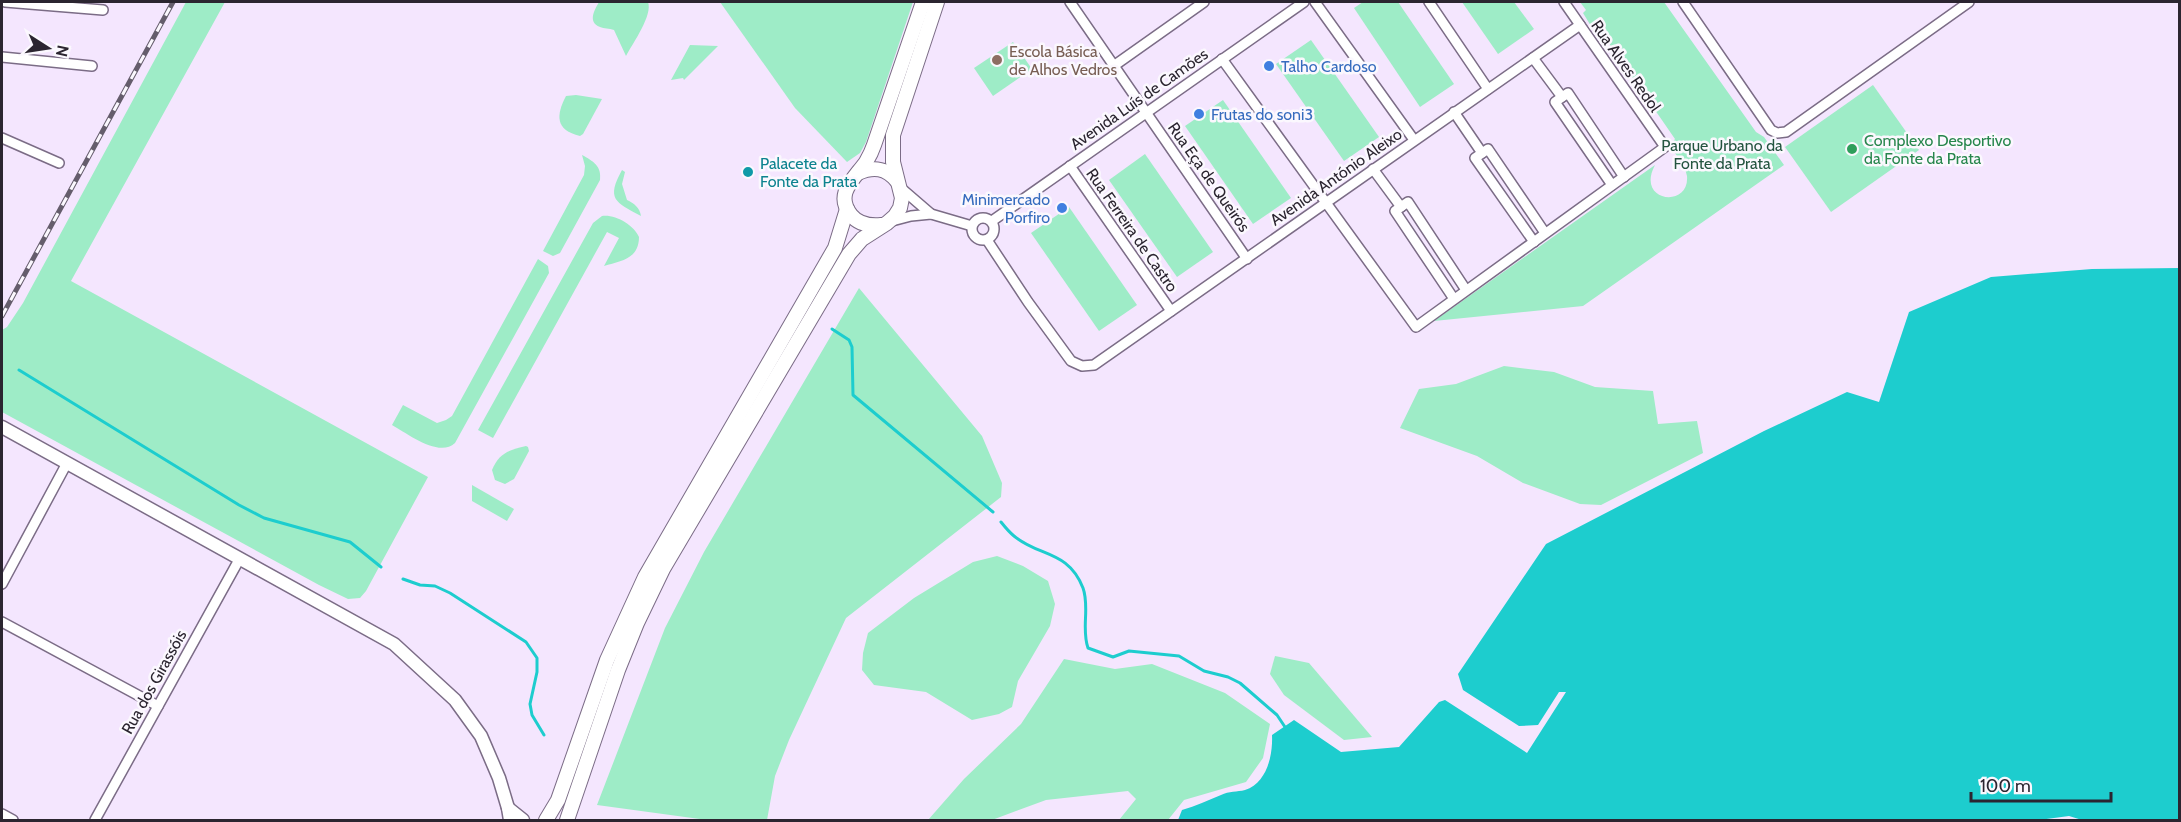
<svg xmlns="http://www.w3.org/2000/svg" width="2181" height="822" font-family="Cabin,sans-serif">
  <style>
    .green { fill: #9eecc7 }
    .water { fill: #1dcdce }
    .lines { fill: none; stroke-linecap: round; stroke-linejoin: round }
    .stream { stroke: #1dcdce; stroke-width: 3 }
    .street-casing { stroke: #7b6c86; stroke-width: 12 }
    .secondary-casing { stroke: #7b6c86; stroke-width: 15 }
    .primary-casing { stroke: #7b6c86; stroke-width: 16 }
    .street { stroke: #fff; stroke-width: 9 }
    .secondary { stroke: #fff; stroke-width: 12 }
    .primary { stroke: #fff; stroke-width: 14 }
    .rail-casing { stroke: #655d6c; stroke-width: 5 }
    .rail { stroke: #fbf8fe; stroke-width: 3; stroke-dasharray: 9; stroke-linecap: butt }
    .education-dot { fill: #8d6e63; stroke: #fbf8fe; stroke-width: 2 }
    .shop-dot { fill: #3f7fe0; stroke: #fbf8fe; stroke-width: 2 }
    .leisure-dot { fill: #2e9e5b; stroke: #fbf8fe; stroke-width: 2 }
    .culture-dot { fill: #0f9aa8; stroke: #fbf8fe; stroke-width: 2 }
    .labels { text-anchor: middle; dominant-baseline: central; stroke-width: 5; stroke-linejoin: round; paint-order: stroke }
    .education-label { font-size: 16px; fill: #785e54; stroke: #fbf8fe; text-anchor: start }
    .shop-label { font-size: 16px; fill: #366cbe; stroke: #fbf8fe; text-anchor: start }
    .street-label { font-size: 16px; fill: #2b2530; stroke: #fbf8fe }
    .leisure-label { font-size: 16px; fill: #27864d; stroke: #fbf8fe; text-anchor: start }
    .park-label { font-size: 16px; fill: #245440; stroke: #fbf8fe }
    .culture-label { font-size: 16px; fill: #0d838f; stroke: #fbf8fe; text-anchor: start }
  </style>
  <rect width="100%" height="100%" fill="#f4e6fe"/>
  <g class="green">
    <polygon points="186,2 225,2 71,281 428,477 366,591 360,598 348,599 319,585 2,412 2,330 7,327 23,303"/>
    <path d="M599,2h49c5,13 -15,41 -22,54l-12,-26c-5,-2 -10,-1 -14,-3 -13,-5 -5,-18 -1,-25z"/>
    <polygon points="720,2 913,2 866,142 860,153 847,162 795,108"/>
    <polygon points="1363,2 1398,2 1454,84 1420,107 1354,8"/>
    <polygon points="1462,2 1514,2 1534,29 1498,54"/>
    <path d="M1580,2h84l92,130 8,5 20,28 -201,141 -149,15 221,-156c-20,37 35,44 32,11 -2,-11 -10,-17 -13,-26 -1,-3 -1,-5 -2,-7l3,-4 -76,-110 -5,2 -11,-18 3,-3z"/>
    <polygon points="1311,40 1379,137 1344,161 1276,64"/>
    <polygon points="1013,42 1032,69 993,96 974,68"/>
    <polygon points="690,45 718,46 684,80 683,78 671,80"/>
    <polygon points="1873,85 1919,150 1831,212 1785,147"/>
    <path d="M576,95l26,4 -19,35 -3,2c-25,-6 -24,-21 -14,-40z"/>
    <polygon points="1223,100 1291,198 1253,224 1185,126"/>
    <polygon points="1145,154 1213,252 1177,277 1109,180"/>
    <path d="M582,155c11,6 20,11 18,25l-40,73 -7,3 -10,-5 41,-76 1,-9z"/>
    <path d="M622,170l3,2 -3,12 5,16c7,3 13,8 14,16 -26,-14 -35,-17 -19,-46z"/>
    <polygon points="1069,207 1137,305 1099,331 1031,233"/>
    <path d="M602,216c13,-2 32,9 37,21 0,22 -18,24 -35,29l15,-28 -12,-6 -114,206 -15,-8 115,-207z"/>
    <path d="M538,259l10,7 1,7 -94,170c-16,15 -47,-9 -63,-18l11,-20 34,18 9,-3 6,-4z"/>
    <polygon points="859,288 982,436 1002,483 1001,497 846,618 789,740 775,776 767,820 707,820 597,805 665,628 704,552"/>
    <polygon points="1504,366 1554,372 1595,387 1653,391 1658,424 1697,421 1703,453 1601,505 1580,504 1523,483 1477,456 1400,428 1419,389 1456,384"/>
    <path d="M526,446l2,1 1,4 -15,28 -9,5 -10,-4 -3,-10c7,-17 17,-20 34,-24z"/>
    <polygon points="472,485 514,509 507,521 472,501"/>
    <polygon points="997,556 1023,566 1048,581 1055,604 1050,626 1018,681 1012,707 999,714 972,720 926,692 874,685 862,670 863,653 868,633 914,598 973,562"/>
    <polygon points="1275,656 1309,663 1372,737 1344,740 1284,695 1270,674"/>
    <polygon points="1064,659 1115,669 1152,664 1225,693 1270,724 1263,758 1246,782 1184,800 1168,820 1119,820 1136,799 1128,791 1046,800 992,820 928,820 964,779 1021,724"/>
  </g>
  <path class="water" d="M2179,268v552h-97l-13,-4 -30,4h-861l4,-10c14,-4 26,-10 39,-15 8,-4 16,-3 24,-5 22,-7 28,-35 27,-55l22,-15 47,32 58,-5 40,-45 6,-2 82,53 39,-61h-7l-21,33 -19,1 -56,-36 -5,-16 88,-130 218,-113 83,-39 32,10 30,-90 82,-35 101,-8z"/>
  <g class="lines">
    <g class="stream">
      <polyline points="832,329 849,340 852,347 853,395 993,512"/>
      <polyline points="19,370 239,505 264,518 350,542 381,567"/>
      <path d="M1001,522c4,5 8,10 13,14 25,21 54,14 69,52 7,19 -2,41 5,60l25,9 16,-6 50,5 25,15 24,6 12,6 37,32 10,15"/>
      <polyline points="403,579 420,585 435,586 450,593 526,642 537,658 537,672 530,704 532,715 544,735"/>
    </g>
    <g class="street-casing">
      <g id="street">
        <polyline points="5,2 103,10"/>
        <polyline points="1070,2 1247,259"/>
        <polyline points="1315,2 1414,140"/>
        <polyline points="1429,2 1488,89"/>
        <polyline points="1683,2 1771,130 1777,133 1786,132 1969,2"/>
        <polyline points="2,57 92,66"/>
        <polyline points="1533,58 1562,97"/>
        <polyline points="1222,59 1416,327 1665,147 1564,2"/>
        <polyline points="1115,65 1204,2"/>
        <polyline points="1454,112 1482,153"/>
        <polyline points="2,138 59,163"/>
        <polyline points="1070,166 1171,311"/>
        <polyline points="1373,169 1401,207"/>
        <polyline points="1612,185 1555,102 1568,93 1624,177"/>
        <polyline points="902,189 931,214 972,226"/>
        <circle cx="983" cy="229" r="11"/>
        <polyline points="892,221 911,216 931,214"/>
        <polyline points="992,221 1304,2"/>
        <polyline points="987,240 1028,302 1071,361 1082,366 1094,365 1580,25"/>
        <polyline points="1534,242 1475,158 1488,149 1545,233"/>
        <polyline points="1454,299 1395,211 1408,202 1466,290"/>
        <polyline points="2,584 67,463"/>
        <polyline points="2,622 158,706"/>
        <polyline points="2,814 13,820"/>
        <polyline points="95,820 240,558"/>
      </g>
    </g>
    <g class="secondary-casing">
      <g id="secondary">
        <polyline points="2,427 394,644 455,700 481,736 499,778 508,808 510,820"/>
        <polyline points="508,808 523,820"/>
      </g>
    </g>
    <g class="primary-casing">
      <g id="primary">
        <path d="M858,173c16,-7 28,-5 39,8"/>
        <path d="M881,225c-11,1 -22,0 -30,-10 -17,-21 3,-36 15,-53 3,-5 6,-11 8,-17l49,-143"/>
        <polyline points="546,820 558,800 607,660 645,577 835,248 847,209"/>
        <polyline points="567,820 618,670 637,623 663,569 849,254 862,239 887,223 895,216 900,208 902,198 893,162 893,135 937,2"/>
      </g>
    </g>
    <use href="#street" class="street"/>
    <use href="#secondary" class="secondary"/>
    <use href="#primary" class="primary"/>
    <g class="rail-casing">
      <polyline id="rail" points="2,316 173,2"/>
    </g>
    <use href="#rail" class="rail"/>
  </g>
  <circle class="education-dot" cx="997" cy="60" r="6"/>
  <g class="shop-dot">
    <circle cx="1269" cy="66" r="6"/>
    <circle cx="1199" cy="114" r="6"/>
    <circle cx="1062" cy="208" r="6"/>
  </g>
  <circle class="leisure-dot" cx="1852" cy="149" r="6"/>
  <circle class="culture-dot" cx="748" cy="172" r="6"/>
  <g class="labels">
    <g class="education-label">
      <text x="1009" y="51">Escola Básica<tspan x="1009" dy="18">de Alhos Vedros</tspan></text>
    </g>
    <g class="shop-label">
      <text x="1281" y="66">Talho Cardoso</text>
      <text x="1211" y="114">Frutas do soni3</text>
      <text x="1050" y="199" text-anchor="end">Minimercado<tspan x="1050" dy="18">Porfiro</tspan></text>
    </g>
    <g class="street-label">
      <text transform="translate(1626 66) rotate(55)">Rua Alves Redol</text>
      <text transform="translate(1139 99) rotate(-35)">Avenida Luís de Camões</text>
      <text transform="translate(1209 177) rotate(55)">Rua Eça de Queirós</text>
      <text transform="translate(1336 177) rotate(-35)">Avenida António Aleixo</text>
      <text transform="translate(1132 230) rotate(55)">Rua Ferreira de Castro</text>
      <text transform="translate(154 682) rotate(-61)">Rua dos Girassóis</text>
    </g>
    <g class="leisure-label">
      <text x="1864" y="140">Complexo Desportivo<tspan x="1864" dy="18">da Fonte da Prata</tspan></text>
    </g>
    <g class="park-label">
      <text x="1722" y="145">Parque Urbano da<tspan x="1722" dy="18">Fonte da Prata</tspan></text>
    </g>
    <g class="culture-label">
      <text x="760" y="163">Palacete da<tspan x="760" dy="18">Fonte da Prata</tspan></text>
    </g>
  </g>
  <rect width="2181" height="822" fill="none" stroke="#2b2530" stroke-width="6"/>
  <g transform="translate(48 48) rotate(102)" stroke="#fbf8fe" stroke-width="4.5" paint-order="stroke">
  <path d="M0-4.5L10 22L0 15L-10 22Z" fill="#2b2530"/>
  <text y="-9" font-size="16" font-weight="bold" text-anchor="middle" fill="#2b2530">N</text>
  </g>
  <path d="M1971 792v9h140v-9" fill="none" stroke="#2b2530" stroke-width="3"/>
  <text x="1980" y="792" font-size="18" fill="#2b2530" stroke="#fbf8fe" stroke-width="4.5" paint-order="stroke">100 m</text>
</svg>
